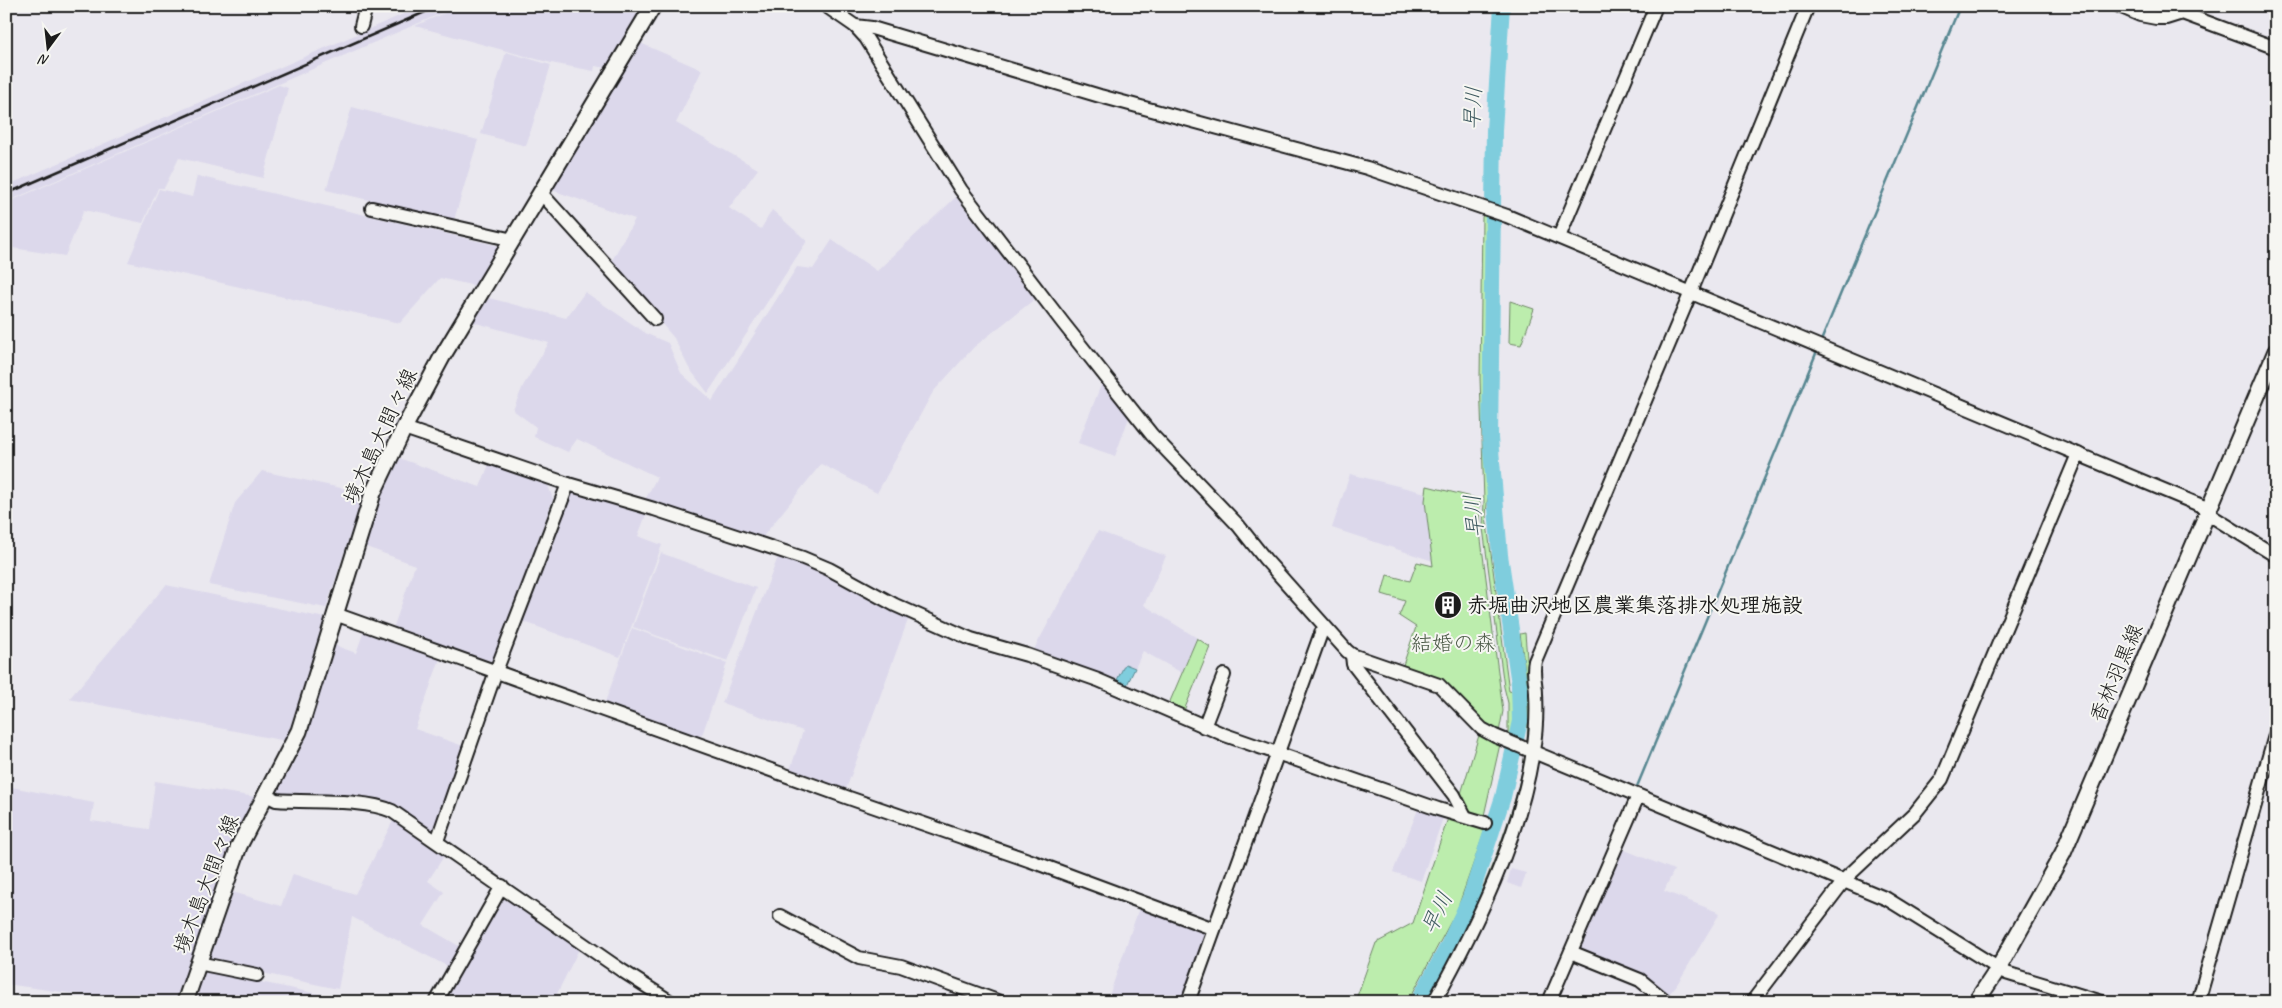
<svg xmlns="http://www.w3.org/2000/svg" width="2282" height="1008" font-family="Caveat,'Klee One',sans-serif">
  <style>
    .built { fill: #dcd8eb }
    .green { fill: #bcedad; stroke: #6c8464 }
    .water { fill: #7fcddd; stroke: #578690 }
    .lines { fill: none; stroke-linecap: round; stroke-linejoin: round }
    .stream { stroke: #578690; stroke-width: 2.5 }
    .river { stroke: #7fcddd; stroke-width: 16 }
    .minor-casing { stroke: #1c1c1c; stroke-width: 16 }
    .major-casing { stroke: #1c1c1c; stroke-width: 19 }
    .minor { stroke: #f6f6f2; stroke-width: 12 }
    .major { stroke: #f6f6f2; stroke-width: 15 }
    .rail { stroke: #1c1c1c; stroke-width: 2.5 }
    .labels { text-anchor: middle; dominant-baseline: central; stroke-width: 4; stroke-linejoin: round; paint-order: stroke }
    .street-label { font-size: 21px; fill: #1c1c1c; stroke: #f6f6f2 }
    .poi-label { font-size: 21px; font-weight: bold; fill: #1c1c1c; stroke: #f6f6f2; text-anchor: start }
    .park-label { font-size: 21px; fill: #4c5b48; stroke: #f6f6f2 }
    .water-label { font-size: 22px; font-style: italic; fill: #3f5a60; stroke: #f6f6f2 }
  </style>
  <rect width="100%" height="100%" fill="#eae8ef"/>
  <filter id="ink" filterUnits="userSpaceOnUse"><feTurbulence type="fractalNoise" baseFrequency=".02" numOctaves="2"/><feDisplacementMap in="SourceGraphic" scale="10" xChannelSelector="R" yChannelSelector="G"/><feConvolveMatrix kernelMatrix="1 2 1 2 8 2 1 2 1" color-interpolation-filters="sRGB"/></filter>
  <g filter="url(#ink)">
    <g class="built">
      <polygon points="422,6 458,6 6,202 6,186"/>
      <polygon points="460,6 644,6 607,68 595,66 594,71 551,63 415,26"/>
      <polygon points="638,42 702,70 676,123 758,169 729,208 761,229 772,210 807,241 708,393 689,368 674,338 610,264 635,219 549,189"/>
      <polygon points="506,52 551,65 526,146 481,134"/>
      <polygon points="279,85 288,88 263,178 179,158 164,188 158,188 143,223 84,210 65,256 6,247 6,203"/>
      <polygon points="352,107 478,140 454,220 326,190"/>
      <polygon points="197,176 499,246 475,286 440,278 400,323 128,262 159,189 192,197"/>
      <polygon points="956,197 1036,298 974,347 933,392 877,493 821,464 761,539 645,500 657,477 577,439 568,452 534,437 536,427 513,410 523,386 549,343 469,321 485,297 566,318 585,292 647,334 668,343 681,373 712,401 797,267 813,269 832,240 877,271"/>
      <polygon points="1103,380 1130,415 1115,456 1078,443"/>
      <polygon points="396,457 480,487 490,462 548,485 553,499 493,665 393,629 415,565 361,545 377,497"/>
      <polygon points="262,471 364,493 326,608 209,585 235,503"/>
      <polygon points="1350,474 1426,493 1425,501 1433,561 1332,528"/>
      <polygon points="568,492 647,512 638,536 662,545 620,657 519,620"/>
      <polygon points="1098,531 1166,556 1144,605 1197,638 1182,673 1143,651 1135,668 1125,664 1116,682 1032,653"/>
      <polygon points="661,553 756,588 728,661 633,627"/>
      <polygon points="778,557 822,573 853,590 909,617 845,792 789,773 803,731 722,703"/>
      <polygon points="166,585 325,618 286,741 69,699"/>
      <polygon points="365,628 441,656 415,729 466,747 435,833 391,805 277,795 275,792 296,760 313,711 331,644 356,653"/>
      <polygon points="632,628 727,663 702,735 689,738 604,705"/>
      <polygon points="155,781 256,797 224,870 176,1002 132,1002 6,984 6,786 94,803 91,821 149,829"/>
      <polygon points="1419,807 1442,815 1443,818 1421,881 1393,872"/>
      <polygon points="394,819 446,853 428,881 444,892 423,925 464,949 451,968 352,917 338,989 205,961 229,891 281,906 293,874 355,894"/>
      <polygon points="1620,848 1674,870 1664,891 1720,913 1676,986 1667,996 1580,951 1578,947"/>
      <polygon points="1511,869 1526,873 1521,888 1507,883"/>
      <polygon points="504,892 580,947 553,1002 465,1002 445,992"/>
      <polygon points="1140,905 1207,931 1182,1002 1107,1002"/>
      <polygon points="202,970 338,998 337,1002 191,1002"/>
    </g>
    <g class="green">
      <polygon points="1484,214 1487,214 1484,377 1485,459 1488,493 1486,516 1509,691 1513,692 1513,719 1511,737 1508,736 1508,703 1504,687 1483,528 1484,501 1480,378 1482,217"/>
      <polygon points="1510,301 1534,309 1521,345 1509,343"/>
      <polygon points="1427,486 1480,499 1479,524 1503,711 1499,732 1488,727 1439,680 1402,668 1416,627 1399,616 1405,601 1382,594 1387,575 1410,581 1417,562 1433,566 1425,501"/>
      <path d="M1525,633l2,26 8,39 -7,61 -25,90 -71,153h-6c40,-73 92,-179 101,-262 3,-36 -2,-71 -7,-106z"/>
      <polygon points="1197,638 1210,647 1183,713 1168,706"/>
      <polygon points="1480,732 1500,744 1483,820 1475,817 1460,797"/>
      <polygon points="1448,818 1486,827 1457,910 1408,1002 1355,1002 1376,943 1413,923"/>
    </g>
    <polygon class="water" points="1125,664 1135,668 1126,687 1116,682"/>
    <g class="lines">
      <g class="stream">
        <polyline points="1821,341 1960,6"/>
        <polyline points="1636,789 1817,351"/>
      </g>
      <polyline class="river" points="1418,1002 1448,946 1470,898 1503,797 1520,721 1519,684 1500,555 1490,438 1494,130 1502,6"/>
      <g class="minor-casing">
        <g id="minor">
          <polyline points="826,6 855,26 866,38 961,190 1063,323 1152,435 1238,525 1265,559 1347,651 1352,655 1439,685 1482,729 1495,736 1887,899 2006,973 2102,1002"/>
          <polyline points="2119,6 2140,15 2156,18 2166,18 2182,13 2276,48"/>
          <polyline points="361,26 366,6"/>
          <polyline points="855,26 872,28 1100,96 1367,168 1507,216 2202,506 2213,517 2276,556"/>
          <polyline points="541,193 655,319"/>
          <polyline points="372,208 513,240"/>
          <polyline points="1559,237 1656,6"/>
          <polyline points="404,428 568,484 654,509 803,558 829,569 895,605 971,639 1027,655 1098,680 1225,735 1438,809 1485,823"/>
          <polyline points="335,614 849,798 1031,861 1214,929"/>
          <polyline points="1352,655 1353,664 1454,795 1465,816"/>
          <polyline points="1204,727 1224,675"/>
          <path d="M266,795l10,5c33,3 87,-2 116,11l229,159 50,32"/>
          <polyline points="437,841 496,671 568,484"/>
          <polyline points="780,916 859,958 901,966 1000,1002"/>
          <polyline points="1571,952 1640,980 1667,1002"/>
          <polyline points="198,963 257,975"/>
          <polyline points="436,1002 502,886"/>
          <polyline points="1188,1002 1321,633 1325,627"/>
          <path d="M1434,1002c42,-76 86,-164 99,-251 3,-18 4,-38 3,-57 0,-12 -4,-21 -1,-33l156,-369 117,-286"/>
          <polyline points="1549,1002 1638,796"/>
          <polyline points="1752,1002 1847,877 1915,813 1942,779 2078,454"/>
          <polyline points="2198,1002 2276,732"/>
        </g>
      </g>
      <g class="major-casing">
        <g id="major">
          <polyline points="185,1002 239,846 299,731 373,493 404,428 442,357 653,6"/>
          <polyline points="1976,1002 1998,969 2063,853 2276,351"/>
        </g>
      </g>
      <use href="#minor" class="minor"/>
      <use href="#major" class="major"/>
      <polyline class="rail" points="6,194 439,6"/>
    </g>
  </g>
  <defs>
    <g id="building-disc" transform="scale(1.4375)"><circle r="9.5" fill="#1c1c1c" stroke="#f6f6f2"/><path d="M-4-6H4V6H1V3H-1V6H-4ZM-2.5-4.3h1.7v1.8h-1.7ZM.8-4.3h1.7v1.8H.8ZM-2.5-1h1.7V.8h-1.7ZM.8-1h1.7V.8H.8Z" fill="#fff"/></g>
  </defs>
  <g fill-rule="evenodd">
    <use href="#building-disc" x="1448" y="605"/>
  </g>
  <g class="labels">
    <g class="street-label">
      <text transform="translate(380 436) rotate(-65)">境木島大間々線</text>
      <text transform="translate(2116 673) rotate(-67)">香林羽黒線</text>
      <text transform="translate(206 884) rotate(-69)">境木島大間々線</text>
    </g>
    <g class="poi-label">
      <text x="1467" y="605">赤堀曲沢地区農業集落排水処理施設</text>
    </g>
    <g class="park-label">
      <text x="1453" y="643">結婚の森</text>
    </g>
    <g class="water-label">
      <text transform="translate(1473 108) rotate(-87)">早川</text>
      <text transform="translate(1474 516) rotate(-95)">早川</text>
      <text transform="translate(1437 913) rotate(-64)">早川</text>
    </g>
  </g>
  <rect width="2282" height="1008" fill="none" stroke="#f6f6f2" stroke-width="25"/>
  <rect x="12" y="12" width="2257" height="983" fill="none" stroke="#1c1c1c" stroke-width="2" filter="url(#ink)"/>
  <g transform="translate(48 48) rotate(195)" stroke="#f6f6f2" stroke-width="4" paint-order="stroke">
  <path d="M0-4L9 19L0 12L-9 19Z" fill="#1c1c1c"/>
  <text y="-8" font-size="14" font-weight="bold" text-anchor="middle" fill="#1c1c1c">N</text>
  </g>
</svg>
